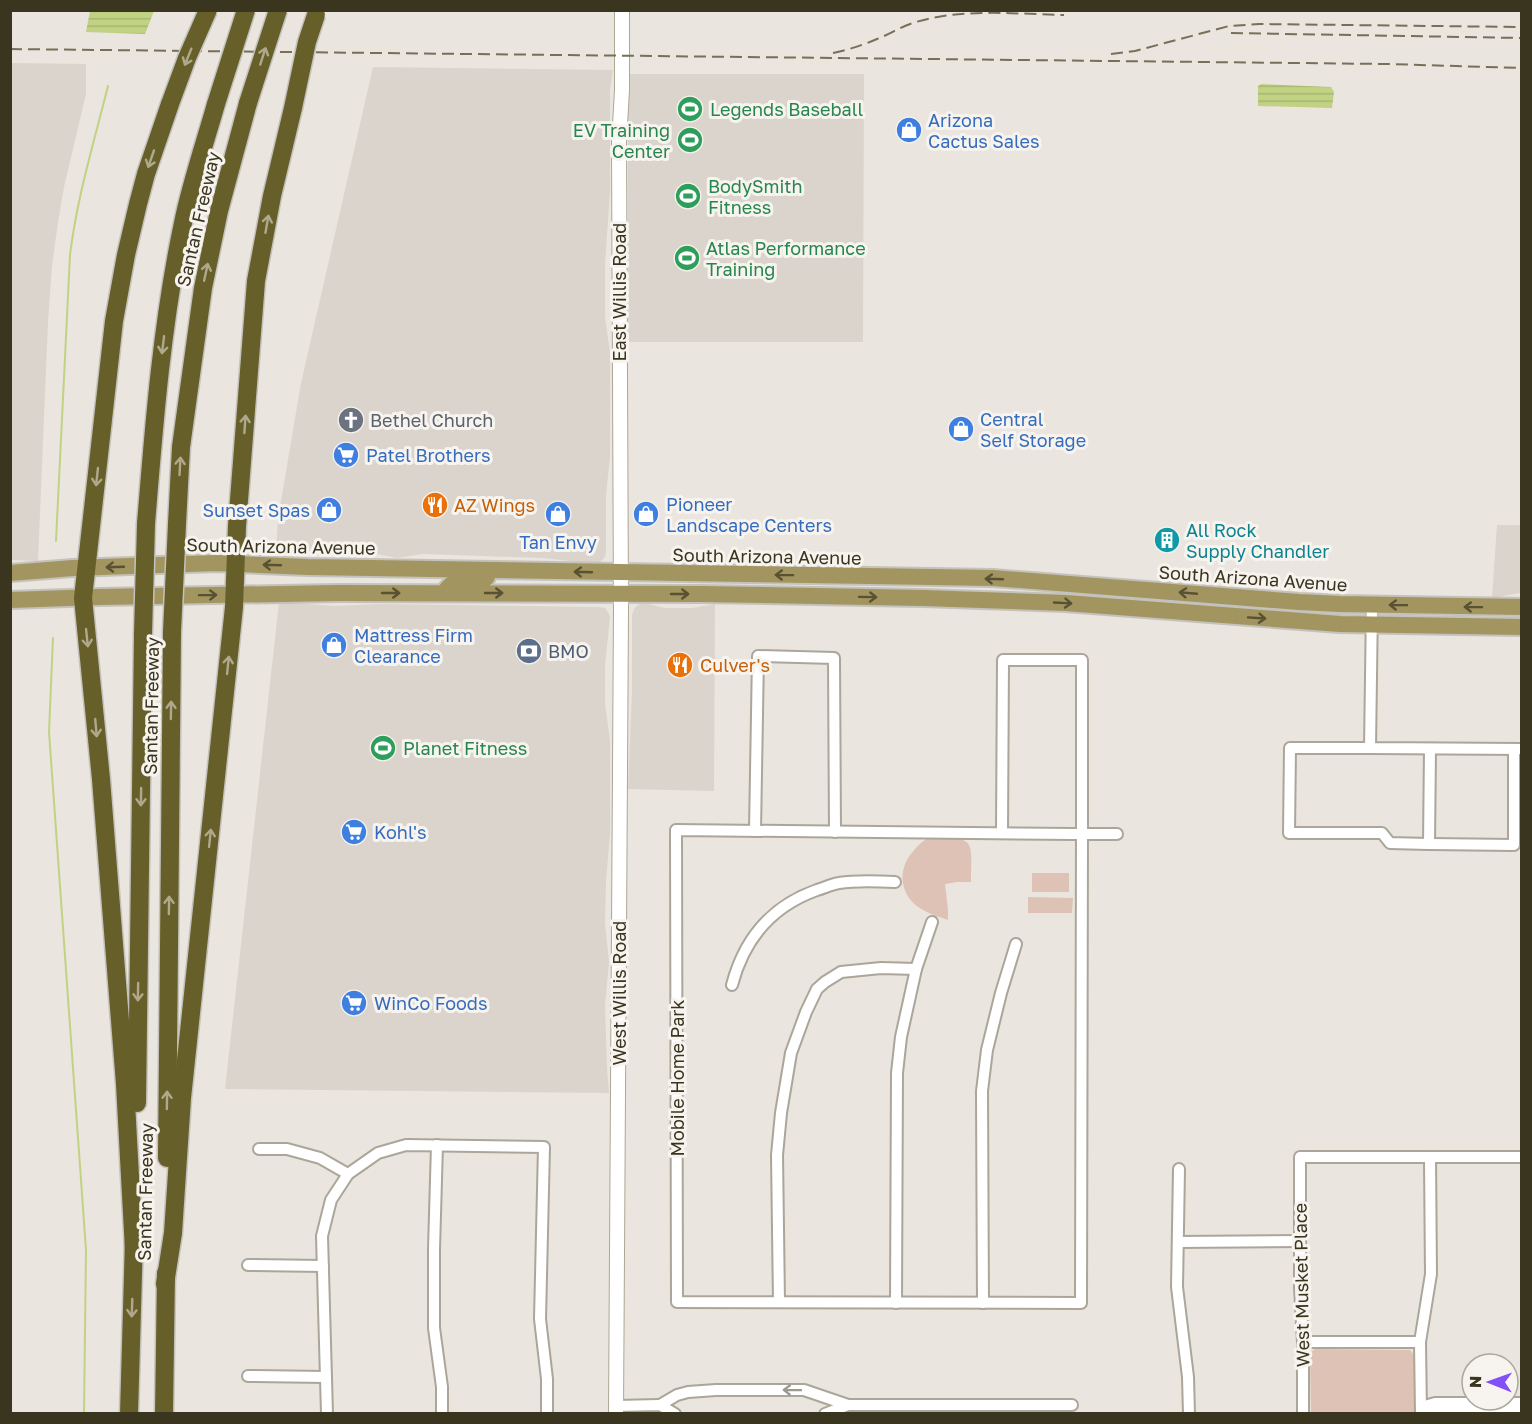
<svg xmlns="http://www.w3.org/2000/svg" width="1532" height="1424" font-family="'Golos Text',sans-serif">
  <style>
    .built { fill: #dad4cc }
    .green { fill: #ddc2b5 }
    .water { fill: url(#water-rules) }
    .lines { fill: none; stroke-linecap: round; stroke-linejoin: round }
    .stream { stroke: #c1d283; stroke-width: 2 }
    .street-casing { stroke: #aba699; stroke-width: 14 }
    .secondary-casing { stroke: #ada794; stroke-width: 16 }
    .primary-casing { stroke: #c4c2bc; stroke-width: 20 }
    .highway-casing { stroke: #c4c2bc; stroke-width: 21 }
    .street { stroke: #fff; stroke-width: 10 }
    .secondary { stroke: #fff; stroke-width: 14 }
    .primary { stroke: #a29560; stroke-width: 16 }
    .highway { stroke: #675f2a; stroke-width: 18 }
    .rail { stroke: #767059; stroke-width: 2; stroke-dasharray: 12 6; stroke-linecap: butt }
    .highway-bridge-casing { stroke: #c4c2bc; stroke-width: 21; stroke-linecap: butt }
    .highway-bridge { stroke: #675f2a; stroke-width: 18 }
    .oneway { stroke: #afa98c }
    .oneway2 { stroke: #595232 }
    .oneway3 { stroke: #9c9a8f }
    .labels { text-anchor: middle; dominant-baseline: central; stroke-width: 6; stroke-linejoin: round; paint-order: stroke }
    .leisure-label { font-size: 18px; fill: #27864d; stroke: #f7f3ee; text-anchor: start }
    .shop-label { font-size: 18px; fill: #366cbe; stroke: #f7f3ee; text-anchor: start }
    .street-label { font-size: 18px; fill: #3a351f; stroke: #f7f3ee }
    .worship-label { font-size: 18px; fill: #5b616d; stroke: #f7f3ee; text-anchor: start }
    .food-label { font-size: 18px; fill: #c56008; stroke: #f7f3ee; text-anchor: start }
    .culture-label { font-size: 18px; fill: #0d838f; stroke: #f7f3ee; text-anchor: start }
    .service-label { font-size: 18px; fill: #4e5e75; stroke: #f7f3ee; text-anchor: start }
  </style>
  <defs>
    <pattern id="water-rules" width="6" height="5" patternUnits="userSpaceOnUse" patternTransform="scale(1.5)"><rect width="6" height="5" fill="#c1d283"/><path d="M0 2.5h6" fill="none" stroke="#a7b571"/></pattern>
  </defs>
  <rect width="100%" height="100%" fill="#eae5de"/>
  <g class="built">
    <polygon points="11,63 86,64 86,94 64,187 58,222 52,266 48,322 38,561 11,560"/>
    <polygon points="373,67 613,70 610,89 610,191 605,264 605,318 610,352 610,457 606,495 606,552 605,557 599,563 595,564 543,558 423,554 397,558 372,553 276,550 278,519 301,383"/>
    <polygon points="628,74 864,74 863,342 628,342"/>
    <polygon points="1497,525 1521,525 1521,593 1492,598"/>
    <polygon points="279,602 336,606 380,604 598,607 605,608 608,612 610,617 605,665 605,704 610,741 610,833 606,881 605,923 609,962 605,1005 607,1068 609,1093 225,1089"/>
    <polygon points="644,603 665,608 692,608 715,604 714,791 628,789 632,692 632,615 634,609 638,605"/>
  </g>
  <g class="green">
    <path d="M929,838c46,0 43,-1 42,44h-14l-12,2 3,26v10c-11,-4 -22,-7 -31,-14 -17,-13 -19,-36 -6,-52 5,-6 10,-13 18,-16z"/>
    <rect x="1032" y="873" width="37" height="19"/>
    <polygon points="1028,897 1073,898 1072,913 1028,913"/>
    <polygon points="1315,1349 1410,1350 1414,1355 1414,1413 1311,1413 1310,1353"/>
  </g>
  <g class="water">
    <polygon points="90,11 90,10 154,11 145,34 86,32"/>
    <polygon points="1261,84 1331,87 1334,92 1332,108 1258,106 1258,86"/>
  </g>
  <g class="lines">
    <g class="stream">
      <path d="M56,541l14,-286c7,-58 24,-113 38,-169"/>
      <polyline points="53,638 49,732 86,1250 84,1414"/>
    </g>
    <g class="street-casing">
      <g id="street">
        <polyline points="1372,605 1370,748 1522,749"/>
        <polyline points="1370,748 1290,748 1289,833 1382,833 1390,843 1429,844 1430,749"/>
        <polyline points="755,831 758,656 834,658 835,832"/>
        <path d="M1002,833l1,-173h79v174l-1,469 -404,-1 -1,-472 397,4c15,0 30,0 44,0"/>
        <polyline points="1429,844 1514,845 1514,749"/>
        <path d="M732,985c12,-46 40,-79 85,-95 7,-2 15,-6 22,-7 18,-3 38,-2 56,-1"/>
        <polyline points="437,1145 434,1249 434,1328 442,1387 442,1414"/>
        <polyline points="259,1149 287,1149 320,1158 348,1174"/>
        <polyline points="1179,1169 1177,1287 1188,1377 1189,1414"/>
        <polyline points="1178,1242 1299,1241"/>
        <polyline points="248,1265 323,1266"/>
        <polyline points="779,1302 777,1155 781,1113 791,1053 806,1012 817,989 825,982 841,972 881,968 916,969"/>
        <polyline points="896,1303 897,1073 901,1037 916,969 932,922"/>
        <polyline points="983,1303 982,1091 987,1050 1001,993 1016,944"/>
        <polyline points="1303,1342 1420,1342"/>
        <polyline points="248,1376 326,1377"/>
        <polyline points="660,1405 677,1395 688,1392 716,1390 804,1390 848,1405 1072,1405"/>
        <polyline points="616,1406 660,1405 675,1414"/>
        <polyline points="1421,1407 1435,1403 1522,1403"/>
        <polyline points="1421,1407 1435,1411 1522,1411"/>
        <polyline points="327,1414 322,1236 331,1200 348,1174 378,1153 406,1145 544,1147 540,1319 547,1379 547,1414"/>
        <polyline points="825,1414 848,1405"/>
        <polyline points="1303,1414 1303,1342 1300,1287 1300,1157 1522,1157"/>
        <polyline points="1421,1414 1420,1342 1431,1274 1430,1158"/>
      </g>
    </g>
    <g class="secondary-casing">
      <polyline id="secondary" points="616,1414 621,609 619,142 622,90 622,10"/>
    </g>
    <g class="primary-casing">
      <g id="primary">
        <polyline points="10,573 73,568 216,563 308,567 993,578 1299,602 1340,604 1522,607"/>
        <path d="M444,593c10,-17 23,-13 40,-13l3,-3"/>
        <polyline points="10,600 98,597 337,593 702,594 923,598 1066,603 1340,624 1522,627"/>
      </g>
    </g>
    <g class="highway-casing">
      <g id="highway">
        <path d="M146,524c8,-100 16,-202 37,-301 8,-40 22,-80 33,-119"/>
        <polyline points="177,524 181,447 203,288 219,211 248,103"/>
        <polyline points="137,1103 143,634"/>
        <polyline points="167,1158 172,632"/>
        <polyline points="134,1250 125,1084 101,779 83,598 114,321 126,255 138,204 146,174 170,104"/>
        <polyline points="165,1284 173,1233 182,1098 234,607 237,526 256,281 272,196 293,108"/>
        <polyline points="129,1414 134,1239"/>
        <polyline points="164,1414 166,1273"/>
      </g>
    </g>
    <use href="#street" class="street"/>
    <use href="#secondary" class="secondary"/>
    <use href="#primary" class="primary"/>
    <use href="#highway" class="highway"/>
    <g class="rail">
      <polyline points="1231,33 1522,38"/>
      <polyline points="10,49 1388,64 1522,68"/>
      <path d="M833,53c15,-3 30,-8 44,-14 13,-5 25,-13 39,-17 47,-14 99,-8 148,-7"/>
      <polyline points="1111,54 1135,51 1229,26 1259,24 1522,27"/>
    </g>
    <g class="highway-bridge-casing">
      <g id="highway-bridge">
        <polyline points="248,103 278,10"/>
        <polyline points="170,104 187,58 208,10"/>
        <polyline points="216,104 246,10"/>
        <polyline points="293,108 307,42 316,15"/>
        <polyline points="172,632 177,524"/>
        <polyline points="143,634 146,524"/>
      </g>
    </g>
    <use href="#highway-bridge" class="highway-bridge"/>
  </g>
  <defs><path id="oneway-shaft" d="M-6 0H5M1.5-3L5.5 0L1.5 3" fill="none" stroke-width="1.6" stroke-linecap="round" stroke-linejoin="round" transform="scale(1.5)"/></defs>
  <g class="oneway">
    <use href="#oneway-shaft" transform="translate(263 56) rotate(-72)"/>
    <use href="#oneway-shaft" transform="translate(188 57) rotate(112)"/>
    <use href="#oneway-shaft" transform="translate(151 159) rotate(109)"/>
    <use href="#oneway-shaft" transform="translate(267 224) rotate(-80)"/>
    <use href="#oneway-shaft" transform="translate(206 272) rotate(-78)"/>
    <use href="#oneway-shaft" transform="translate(163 345) rotate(97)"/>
    <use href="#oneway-shaft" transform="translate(245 424) rotate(-86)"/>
    <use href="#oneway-shaft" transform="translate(180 466) rotate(-87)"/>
    <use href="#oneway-shaft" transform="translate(97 477) rotate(96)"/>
    <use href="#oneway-shaft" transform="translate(87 638) rotate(84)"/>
    <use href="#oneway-shaft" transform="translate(228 665) rotate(-84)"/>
    <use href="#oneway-shaft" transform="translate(171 710) rotate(-89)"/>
    <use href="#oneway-shaft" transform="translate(96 728) rotate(85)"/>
    <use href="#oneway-shaft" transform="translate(141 797) rotate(91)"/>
    <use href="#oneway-shaft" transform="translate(210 838) rotate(-84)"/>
    <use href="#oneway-shaft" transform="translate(169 905) rotate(-89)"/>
    <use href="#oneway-shaft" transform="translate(138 992) rotate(91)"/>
    <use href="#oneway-shaft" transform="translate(167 1100) rotate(-89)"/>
    <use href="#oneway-shaft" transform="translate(132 1308) rotate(92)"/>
  </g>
  <g class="oneway2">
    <use href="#oneway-shaft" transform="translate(272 565) rotate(-178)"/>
    <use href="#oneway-shaft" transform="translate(115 567) rotate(178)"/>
    <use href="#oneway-shaft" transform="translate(583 572) rotate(-178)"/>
    <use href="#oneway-shaft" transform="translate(784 575) rotate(-179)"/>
    <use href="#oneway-shaft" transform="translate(994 579) rotate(-178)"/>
    <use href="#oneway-shaft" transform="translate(391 593)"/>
    <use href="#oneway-shaft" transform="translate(494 593)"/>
    <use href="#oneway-shaft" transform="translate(1188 593) rotate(-175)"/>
    <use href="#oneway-shaft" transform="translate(680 594)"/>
    <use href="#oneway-shaft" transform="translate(208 595) rotate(-1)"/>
    <use href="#oneway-shaft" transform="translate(868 597) rotate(1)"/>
    <use href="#oneway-shaft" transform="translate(1063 603) rotate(3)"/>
    <use href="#oneway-shaft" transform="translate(1398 605) rotate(-179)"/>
    <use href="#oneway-shaft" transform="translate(1473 607) rotate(-179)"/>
    <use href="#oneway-shaft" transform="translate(1257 618) rotate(4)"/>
  </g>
  <use class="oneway3" href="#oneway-shaft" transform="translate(792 1390) rotate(-179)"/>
  <defs>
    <g id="stadium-disc" transform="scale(1.35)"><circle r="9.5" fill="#2e9e5b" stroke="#f7f3ee"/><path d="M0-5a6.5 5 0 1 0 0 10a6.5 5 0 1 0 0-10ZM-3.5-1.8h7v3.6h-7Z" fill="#fff"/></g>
    <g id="shop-disc" transform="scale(1.35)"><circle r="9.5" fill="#3f7fe0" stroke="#f7f3ee"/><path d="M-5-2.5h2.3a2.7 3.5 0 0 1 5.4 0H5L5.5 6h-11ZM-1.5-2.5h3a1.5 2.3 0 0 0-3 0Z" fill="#fff"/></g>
    <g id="church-disc" transform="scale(1.35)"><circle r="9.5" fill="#6b7280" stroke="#f7f3ee"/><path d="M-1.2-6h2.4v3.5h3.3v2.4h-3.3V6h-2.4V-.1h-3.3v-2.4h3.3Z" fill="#fff"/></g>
    <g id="supermarket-disc" transform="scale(1.35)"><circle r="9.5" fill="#3f7fe0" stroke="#f7f3ee"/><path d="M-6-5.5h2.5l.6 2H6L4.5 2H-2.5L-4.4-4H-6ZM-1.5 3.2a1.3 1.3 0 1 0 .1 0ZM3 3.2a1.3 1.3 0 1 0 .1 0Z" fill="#fff"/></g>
    <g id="restaurant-disc" transform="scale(1.35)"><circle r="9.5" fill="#e8710a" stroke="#f7f3ee"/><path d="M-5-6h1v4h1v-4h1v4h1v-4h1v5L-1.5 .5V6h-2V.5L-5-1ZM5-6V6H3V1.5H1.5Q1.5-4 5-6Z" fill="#fff"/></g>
    <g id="building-disc" transform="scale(1.35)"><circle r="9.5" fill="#0f9aa8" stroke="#f7f3ee"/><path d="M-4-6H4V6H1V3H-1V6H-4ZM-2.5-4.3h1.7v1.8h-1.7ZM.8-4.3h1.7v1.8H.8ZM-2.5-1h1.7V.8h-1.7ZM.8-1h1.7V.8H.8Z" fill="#fff"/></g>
    <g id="bank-disc" transform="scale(1.35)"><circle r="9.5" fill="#5c6f8a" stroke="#f7f3ee"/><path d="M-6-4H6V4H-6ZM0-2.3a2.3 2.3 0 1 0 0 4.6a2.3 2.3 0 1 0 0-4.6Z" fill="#fff"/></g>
  </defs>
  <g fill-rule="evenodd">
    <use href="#stadium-disc" x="690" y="109"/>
    <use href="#shop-disc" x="909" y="130"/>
    <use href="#stadium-disc" x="690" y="140"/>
    <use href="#stadium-disc" x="688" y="196"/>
    <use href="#stadium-disc" x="687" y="258"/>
    <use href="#church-disc" x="351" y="420"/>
    <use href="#shop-disc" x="961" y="429"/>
    <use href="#supermarket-disc" x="346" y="455"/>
    <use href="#restaurant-disc" x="435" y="505"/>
    <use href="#shop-disc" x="329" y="510"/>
    <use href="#shop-disc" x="558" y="514"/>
    <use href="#shop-disc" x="646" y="514"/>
    <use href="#building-disc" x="1167" y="540"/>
    <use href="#shop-disc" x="334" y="645"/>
    <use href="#bank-disc" x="529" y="651"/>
    <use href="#restaurant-disc" x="680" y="665"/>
    <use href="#stadium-disc" x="383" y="748"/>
    <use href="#supermarket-disc" x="354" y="832"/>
    <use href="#supermarket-disc" x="354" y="1003"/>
  </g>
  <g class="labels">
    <g class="leisure-label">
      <text x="710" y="109">Legends Baseball</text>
      <text x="670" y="130" text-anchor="end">EV Training<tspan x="670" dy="21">Center</tspan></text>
      <text x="708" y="186">BodySmith<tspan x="708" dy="21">Fitness</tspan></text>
      <text x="706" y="248">Atlas Performance<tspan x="706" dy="21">Training</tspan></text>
      <text x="403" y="748">Planet Fitness</text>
    </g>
    <g class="shop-label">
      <text x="928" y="120">Arizona<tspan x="928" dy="21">Cactus Sales</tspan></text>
      <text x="980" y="419">Central<tspan x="980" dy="21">Self Storage</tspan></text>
      <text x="366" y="455">Patel Brothers</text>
      <text x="666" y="504">Pioneer<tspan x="666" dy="21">Landscape Centers</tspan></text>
      <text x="310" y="510" text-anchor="end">Sunset Spas</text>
      <text x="558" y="542" text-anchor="middle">Tan Envy</text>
      <text x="354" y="635">Mattress Firm<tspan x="354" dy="21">Clearance</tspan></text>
      <text x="374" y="832">Kohl's</text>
      <text x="374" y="1003">WinCo Foods</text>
    </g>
    <g class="street-label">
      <text transform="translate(198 219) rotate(-77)">Santan Freeway</text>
      <text transform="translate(619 292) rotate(-90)">East Willis Road</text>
      <text transform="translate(281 546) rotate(1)">South Arizona Avenue</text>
      <text transform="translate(767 556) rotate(1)">South Arizona Avenue</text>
      <text transform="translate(1253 578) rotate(4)">South Arizona Avenue</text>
      <text transform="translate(151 706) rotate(-89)">Santan Freeway</text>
      <text transform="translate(619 993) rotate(-90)">West Willis Road</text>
      <text transform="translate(677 1078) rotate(-90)">Mobile Home Park</text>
      <text transform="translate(145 1192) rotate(-89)">Santan Freeway</text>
      <text transform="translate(1301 1285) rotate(-91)">West Musket Place</text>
    </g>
    <g class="worship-label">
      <text x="370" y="420">Bethel Church</text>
    </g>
    <g class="food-label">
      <text x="454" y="505">AZ Wings</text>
      <text x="700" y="665">Culver's</text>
    </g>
    <g class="culture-label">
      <text x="1186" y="530">All Rock<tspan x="1186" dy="21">Supply Chandler</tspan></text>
    </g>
    <g class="service-label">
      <text x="548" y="651">BMO</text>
    </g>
  </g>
  <rect width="1532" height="1424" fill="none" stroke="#3a351f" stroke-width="24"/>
  <g transform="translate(1490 1382) rotate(271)"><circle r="28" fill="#f7f3ee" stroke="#aba79b" stroke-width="1.5"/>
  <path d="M0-4.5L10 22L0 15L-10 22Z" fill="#834ff7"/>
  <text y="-9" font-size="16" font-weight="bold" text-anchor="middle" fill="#3a351f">N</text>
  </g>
</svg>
